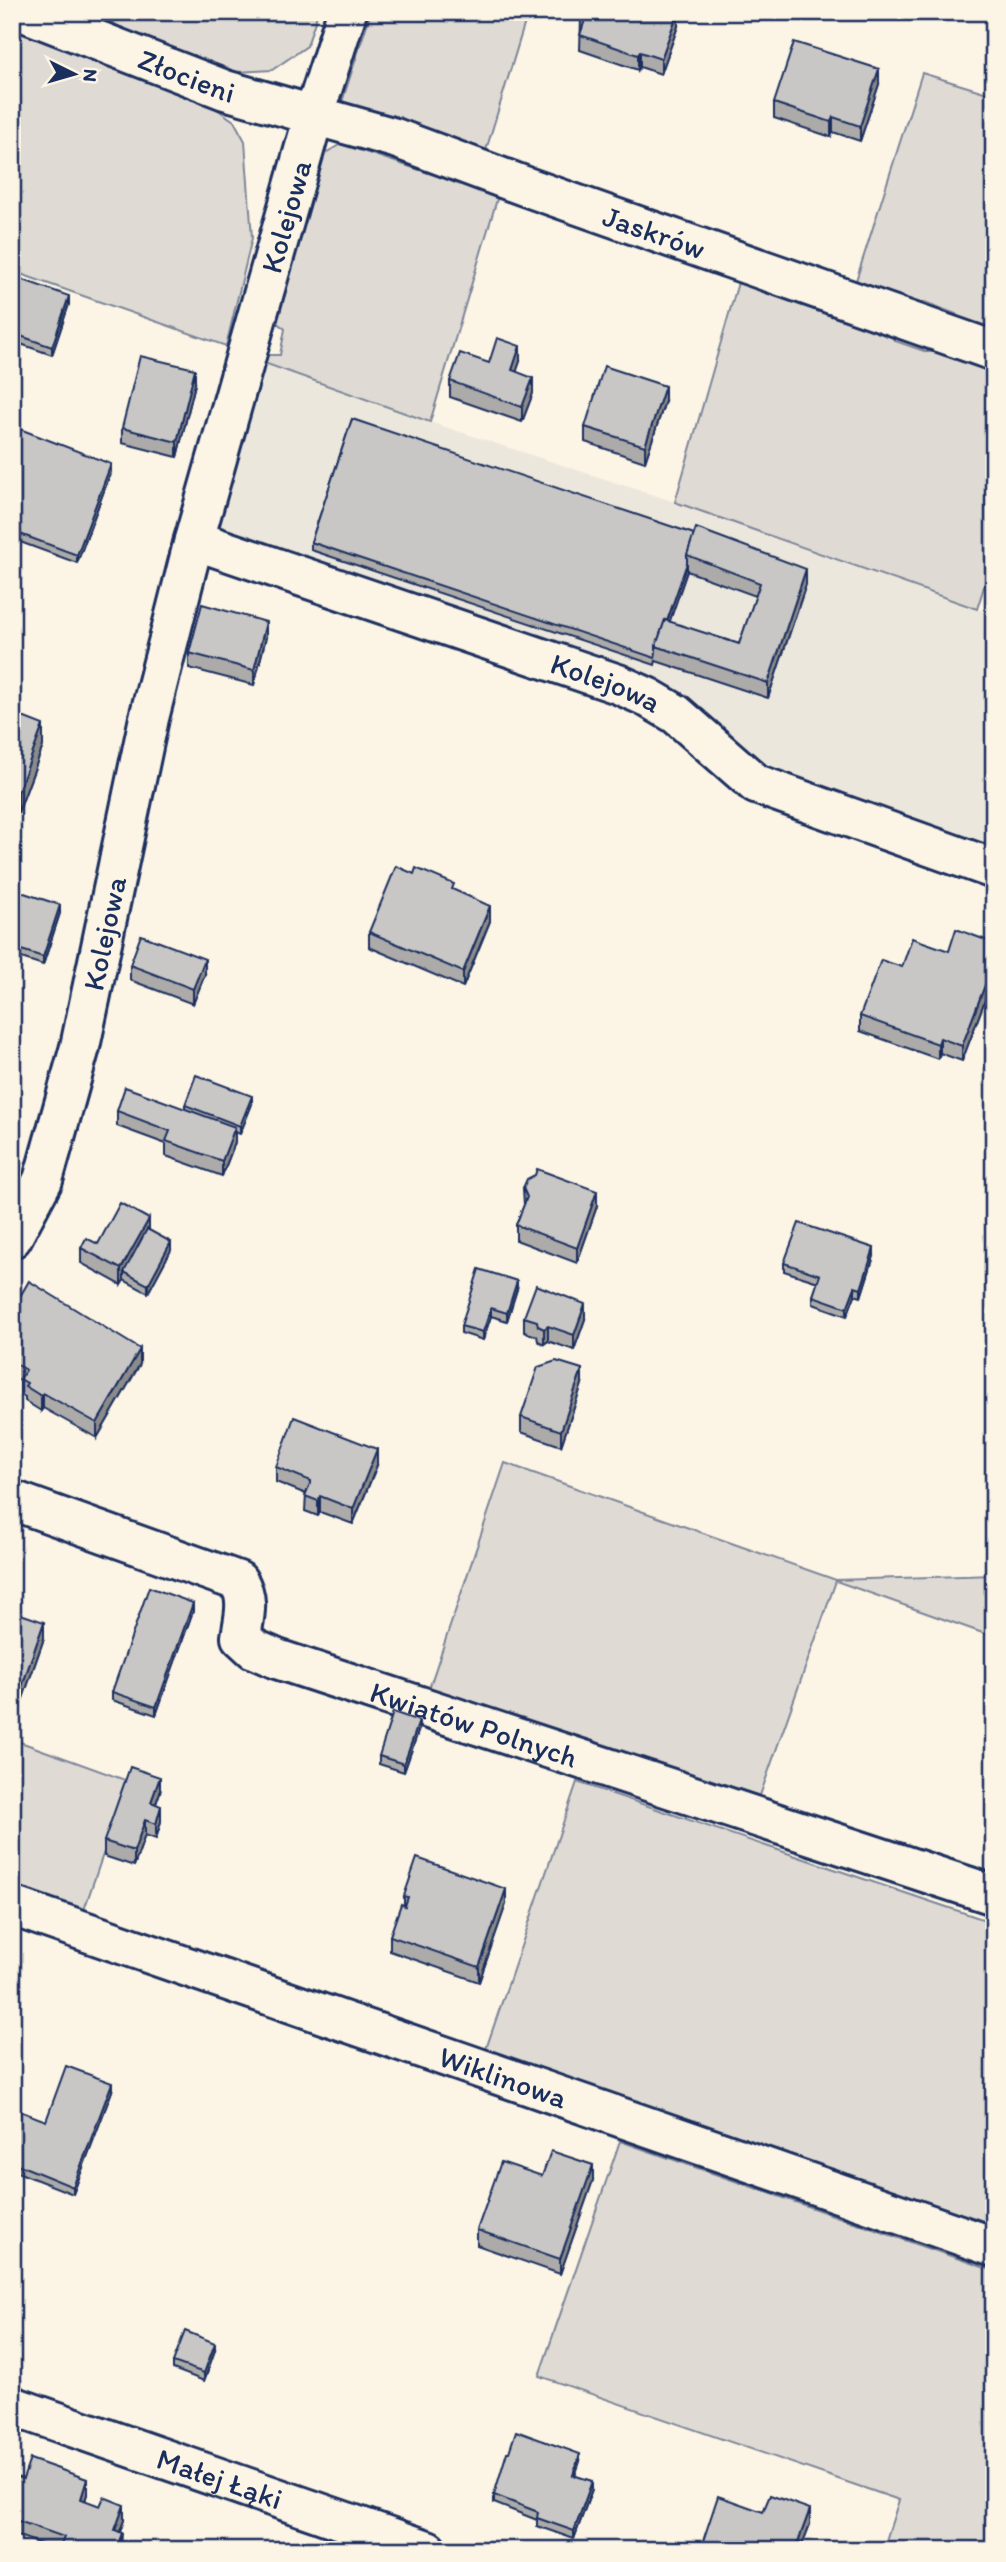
<svg xmlns="http://www.w3.org/2000/svg" width="1006" height="2562" font-family="Itim,sans-serif">
  <style>
    .built { fill: #ece7dc }
    .green { fill: #dfdbd4; stroke: #7d8599; stroke-width: 2 }
    .lines { fill: none; stroke-linecap: round; stroke-linejoin: round }
    .minor-casing { stroke: #1b2f5e; stroke-width: 44 }
    .minor { stroke: #fcf5e5; stroke-width: 38 }
    .wall { fill: #acabaa; stroke: #1b2f5e; stroke-width: 2; fill-rule: evenodd }
    .shaded-wall { fill: #8c8b8b; stroke: #1b2f5e; stroke-width: 2 }
    .building { fill: #c8c7c6; stroke: #1b2f5e; stroke-width: 2 }
    .labels { text-anchor: middle; dominant-baseline: central; stroke-width: 6; stroke-linejoin: round; paint-order: stroke }
    .street-label { font-size: 30px; fill: #1b2f5e; stroke: #fcf5e5 }
  </style>
  <rect width="100%" height="100%" fill="#fcf5e5"/>
  <filter id="ink" filterUnits="userSpaceOnUse"><feTurbulence type="fractalNoise" baseFrequency=".0143" numOctaves="2"/><feDisplacementMap in="SourceGraphic" scale="14" xChannelSelector="R" yChannelSelector="G"/><feConvolveMatrix kernelMatrix="1 2 1 2 8 2 1 2 1" color-interpolation-filters="sRGB"/></filter>
  <g filter="url(#ink)">
    <polygon class="built" points="264,363 430,422 675,502 994,615 994,849 744,758 217,531"/>
    <g class="green">
      <polygon points="95,12 318,12 307,46 272,70 236,72 159,50"/>
      <polygon points="371,12 528,12 484,157 341,105"/>
      <polygon points="12,25 211,105 234,121 245,141 252,238 226,346 12,271"/>
      <polygon points="922,73 994,95 994,336 964,326 956,314 925,302 909,307 854,287"/>
      <polygon points="341,144 498,196 430,422 264,363 267,355 280,355 285,329 276,322 322,155"/>
      <polygon points="739,279 885,329 895,341 927,352 949,351 994,366 994,555 977,609 675,502"/>
      <polygon points="505,1463 836,1580 994,1575 994,1637 836,1581 757,1804 429,1689"/>
      <polygon points="12,1739 128,1781 84,1910 12,1886"/>
      <polygon points="577,1782 994,1923 994,2228 485,2052"/>
      <polygon points="620,2141 994,2271 994,2550 883,2550 899,2500 539,2376"/>
    </g>
    <g class="lines">
      <g class="minor-casing">
        <g id="minor">
          <path id="s1" d="M24,12l201,78 170,48 132,49 467,164"/>
          <path id="s2" d="M194,540l424,144 29,13 29,17 80,70 238,85"/>
          <path id="s3" d="M12,1238l31,-58 37,-133 69,-329 45,-178 120,-425 33,-103"/>
          <path id="s4" d="M12,1500l226,81c12,18 6,36 3,56l13,12 23,10 717,236"/>
          <path id="s5" d="M12,1906l982,341"/>
          <path id="s6" d="M12,2406l415,144"/>
        </g>
      </g>
      <use href="#minor" class="minor"/>
    </g>
    <g class="wall">
      <polygon points="581,18 678,26 661,74 640,67 638,70 580,50"/>
      <polygon points="879,84 860,141 833,132 831,137 774,118 774,103"/>
      <polygon points="12,276 69,304 52,355 12,341"/>
      <polygon points="520,361 516,372 533,393 522,422 450,397 450,381 489,363"/>
      <polygon points="195,384 177,457 122,443 122,428"/>
      <polygon points="665,401 645,462 585,442 585,427"/>
      <path d="M352,419l454,165 -38,114 -112,-37v-1l-1,5 -344,-115v-8zM687,571l69,25 -17,48 -70,-22z"/>
      <polygon points="12,426 111,472 77,563 12,539"/>
      <polygon points="266,637 254,685 189,668 189,653"/>
      <polygon points="12,713 43,746 18,813 12,811"/>
      <polygon points="12,889 60,913 43,965 12,955"/>
      <polygon points="454,890 490,921 463,987 369,947 369,932"/>
      <polygon points="994,943 994,976 962,1061 940,1053 938,1059 860,1031 860,1016 902,967 949,951"/>
      <polygon points="130,965 205,974 193,1004 130,980"/>
      <polygon points="252,1104 240,1134 235,1132 235,1142 222,1176 166,1156 166,1144 117,1126 117,1111 185,1109 185,1105"/>
      <polygon points="523,1188 597,1206 577,1263 516,1240 516,1225 524,1205"/>
      <polygon points="149,1230 171,1250 148,1293 124,1280 121,1285 81,1263 81,1248 98,1244"/>
      <polygon points="874,1256 861,1297 855,1295 847,1316 813,1304 813,1296 818,1282 784,1271 784,1263"/>
      <polygon points="517,1289 507,1321 491,1316 483,1340 461,1333 461,1326"/>
      <polygon points="12,1310 140,1364 97,1438 43,1408 41,1411 25,1401 25,1397 20,1394 20,1381 12,1376"/>
      <polygon points="524,1317 585,1319 574,1350 548,1341 544,1344 538,1341 537,1336 524,1332"/>
      <polygon points="582,1384 561,1446 521,1432 521,1417"/>
      <polygon points="377,1465 353,1524 320,1512 318,1516 305,1511 306,1494 276,1482 276,1467"/>
      <polygon points="12,1611 44,1638 22,1701 12,1698"/>
      <polygon points="193,1611 156,1715 112,1700 112,1692"/>
      <polygon points="419,1729 404,1772 379,1764 379,1756"/>
      <polygon points="160,1792 156,1804 161,1821 156,1839 145,1835 134,1866 104,1856 104,1841"/>
      <polygon points="404,1896 506,1904 479,1982 390,1951 390,1936 404,1905"/>
      <polygon points="112,2091 73,2194 12,2170 12,2116 46,2121"/>
      <polygon points="542,2176 593,2180 560,2274 477,2245 477,2230"/>
      <polygon points="215,2350 204,2381 173,2369 173,2362"/>
      <polygon points="580,2461 575,2475 592,2489 574,2539 537,2526 537,2520 494,2503 494,2495"/>
      <polygon points="12,2476 23,2479 87,2494 85,2501 124,2520 120,2532 121,2550 58,2550 13,2534 12,2537"/>
      <polygon points="763,2512 810,2524 800,2550 703,2550 703,2541"/>
    </g>
    <g class="shaded-wall">
      <polygon points="678,12 678,26 661,74 661,59"/>
      <polygon points="640,52 640,67 638,70 638,55"/>
      <polygon points="879,69 879,84 860,141 860,126"/>
      <polygon points="833,117 833,132 831,137 831,122"/>
      <polygon points="69,296 69,304 52,355 52,347"/>
      <polygon points="520,346 520,361 512,385 512,370"/>
      <polygon points="195,369 195,384 177,457 177,442"/>
      <polygon points="533,378 533,393 522,422 522,407"/>
      <polygon points="665,386 665,401 645,462 645,446"/>
      <polygon points="111,464 111,472 77,563 77,555"/>
      <polygon points="687,563 687,571 661,647 658,647"/>
      <polygon points="806,569 806,584 768,698 768,683"/>
      <polygon points="266,622 266,637 254,685 254,670"/>
      <polygon points="43,725 43,746 18,813 18,792"/>
      <polygon points="60,905 60,913 43,965 43,957"/>
      <polygon points="490,906 490,921 463,987 463,972"/>
      <polygon points="205,959 205,974 193,1004 193,989"/>
      <polygon points="994,961 994,976 962,1061 962,1046"/>
      <polygon points="940,1038 940,1053 938,1059 938,1044"/>
      <polygon points="252,1096 252,1104 240,1134 240,1126"/>
      <polygon points="235,1127 235,1142 222,1176 222,1161"/>
      <polygon points="597,1191 597,1206 577,1263 577,1248"/>
      <polygon points="149,1219 149,1234 124,1272 124,1280 121,1285 121,1269"/>
      <polygon points="171,1242 171,1250 148,1293 148,1285"/>
      <polygon points="874,1248 874,1256 861,1297 861,1289"/>
      <polygon points="517,1281 517,1289 507,1321 507,1313"/>
      <polygon points="855,1287 855,1295 847,1316 847,1308"/>
      <polygon points="585,1304 585,1319 574,1350 574,1335"/>
      <polygon points="491,1308 491,1316 483,1340 483,1332"/>
      <polygon points="548,1326 548,1341 544,1344 544,1329"/>
      <polygon points="140,1349 140,1364 97,1438 97,1423"/>
      <polygon points="582,1369 582,1384 561,1446 561,1431"/>
      <polygon points="43,1393 43,1408 41,1411 41,1396"/>
      <polygon points="377,1449 377,1465 353,1524 353,1509"/>
      <polygon points="320,1496 320,1512 318,1516 318,1501"/>
      <polygon points="193,1603 193,1611 156,1715 156,1707"/>
      <polygon points="44,1622 44,1638 22,1701 22,1686"/>
      <polygon points="419,1721 419,1729 404,1772 404,1764"/>
      <polygon points="160,1777 160,1792 151,1817 151,1802"/>
      <polygon points="161,1806 161,1821 156,1839 156,1824"/>
      <polygon points="145,1820 145,1835 134,1866 134,1851"/>
      <polygon points="506,1889 506,1904 479,1982 479,1967"/>
      <polygon points="112,2083 112,2091 73,2194 73,2187"/>
      <polygon points="593,2165 593,2180 560,2274 560,2259"/>
      <polygon points="215,2343 215,2350 204,2381 204,2373"/>
      <polygon points="580,2454 580,2461 573,2482 573,2475"/>
      <polygon points="87,2479 87,2494 81,2514 81,2499"/>
      <polygon points="592,2481 592,2489 574,2539 574,2531"/>
      <polygon points="124,2505 124,2520 115,2545 115,2530"/>
      <polygon points="810,2509 810,2524 800,2550 795,2550"/>
      <polygon points="122,2533 121,2550 116,2550"/>
    </g>
    <g class="building">
      <polygon points="583,12 678,12 661,59 640,52 638,55 580,35 585,20 581,18"/>
      <polygon points="794,42 879,69 860,126 833,117 831,122 774,103"/>
      <polygon points="12,276 69,296 52,347 12,333"/>
      <polygon points="497,338 520,346 512,370 533,378 522,407 450,381 460,353 489,363"/>
      <polygon points="140,356 195,369 177,442 122,428"/>
      <polygon points="604,366 665,386 645,446 585,427"/>
      <polygon points="352,419 694,534 687,555 687,563 667,621 665,620 656,646 656,652 655,658 311,542"/>
      <polygon points="12,426 111,464 77,555 12,531"/>
      <polygon points="696,528 806,569 768,683 656,646 665,620 739,644 760,583 687,555"/>
      <polygon points="202,604 266,622 254,670 189,653"/>
      <polygon points="12,713 43,725 18,792 12,790"/>
      <polygon points="396,866 414,874 416,868 454,884 452,889 490,906 463,972 369,932"/>
      <polygon points="12,889 60,905 43,957 12,947"/>
      <polygon points="956,929 994,943 994,961 962,1046 940,1038 938,1044 860,1016 881,960 902,967 912,938 949,951"/>
      <polygon points="141,935 205,959 193,989 130,965"/>
      <polygon points="196,1075 252,1096 240,1126 185,1105"/>
      <polygon points="125,1087 235,1127 222,1161 166,1141 170,1131 117,1111"/>
      <polygon points="537,1169 597,1191 577,1248 516,1225 527,1197 523,1188 527,1179 535,1175"/>
      <polygon points="120,1203 149,1219 121,1269 81,1248 86,1238 98,1244"/>
      <polygon points="799,1223 874,1248 861,1289 855,1287 847,1308 813,1296 820,1275 784,1263"/>
      <polygon points="147,1229 171,1242 148,1285 124,1272"/>
      <polygon points="479,1269 517,1281 507,1313 491,1308 483,1332 461,1326"/>
      <polygon points="29,1281 140,1349 97,1423 43,1393 41,1396 25,1386 27,1383 20,1379 26,1370 12,1361 12,1310"/>
      <polygon points="536,1285 585,1304 574,1335 548,1326 544,1329 538,1326 537,1321 524,1317"/>
      <polygon points="556,1361 582,1369 561,1431 521,1417 538,1367"/>
      <polygon points="294,1417 377,1449 353,1509 320,1496 318,1501 305,1496 311,1481 276,1467"/>
      <polygon points="149,1587 193,1603 156,1707 112,1692"/>
      <polygon points="12,1611 44,1622 22,1686 12,1683"/>
      <polygon points="393,1712 419,1721 404,1764 379,1756"/>
      <polygon points="130,1767 160,1777 151,1802 161,1806 156,1824 145,1820 134,1851 104,1841"/>
      <polygon points="417,1858 506,1889 479,1967 390,1936 401,1904 405,1906 408,1897 404,1896"/>
      <polygon points="66,2066 112,2083 73,2187 12,2162 12,2116 20,2111 46,2121"/>
      <polygon points="551,2151 593,2165 560,2259 477,2230 501,2162 542,2176"/>
      <polygon points="185,2331 215,2343 204,2373 173,2362"/>
      <polygon points="516,2431 580,2454 573,2475 592,2481 574,2531 537,2518 538,2512 494,2495 507,2452 509,2452"/>
      <polygon points="30,2459 87,2479 81,2499 100,2506 104,2497 124,2505 115,2530 122,2533 116,2550 59,2550 64,2537 13,2519 12,2522 12,2476 23,2479"/>
      <polygon points="770,2495 810,2509 795,2550 724,2550 725,2548 703,2541 718,2496 763,2512"/>
    </g>
  </g>
  <g class="labels">
    <g class="street-label">
      <text stroke="none"><textPath href="#s1" startOffset="175">Złocieni</textPath></text>
      <text stroke="none"><textPath href="#s3" startOffset="1060">Kolejowa</textPath></text>
      <text stroke="none"><textPath href="#s1" startOffset="668">Jaskrów</textPath></text>
      <text stroke="none"><textPath href="#s2" startOffset="436">Kolejowa</textPath></text>
      <text stroke="none"><textPath href="#s3" startOffset="320">Kolejowa</textPath></text>
      <text stroke="none"><textPath href="#s4" startOffset="548">Kwiatów Polnych</textPath></text>
      <text stroke="none"><textPath href="#s5" startOffset="520">Wiklinowa</textPath></text>
      <text stroke="none"><textPath href="#s6" startOffset="220">Małej Łąki</textPath></text>
    </g>
  </g>
  <rect width="1006" height="2562" fill="none" stroke="#fcf5e5" stroke-width="42"/>
  <rect x="21" y="21" width="964" height="2520" fill="none" stroke="#1b2f5e" stroke-width="2.5" filter="url(#ink)"/>
  <g transform="translate(74 74) rotate(95)" stroke="#fcf5e5" stroke-width="5" paint-order="stroke">
  <path d="M0-5L12 26L0 18L-12 26Z" fill="#1b2f5e"/>
  <text y="-10" font-size="19" font-weight="bold" text-anchor="middle" fill="#1b2f5e">N</text>
  </g>
</svg>
